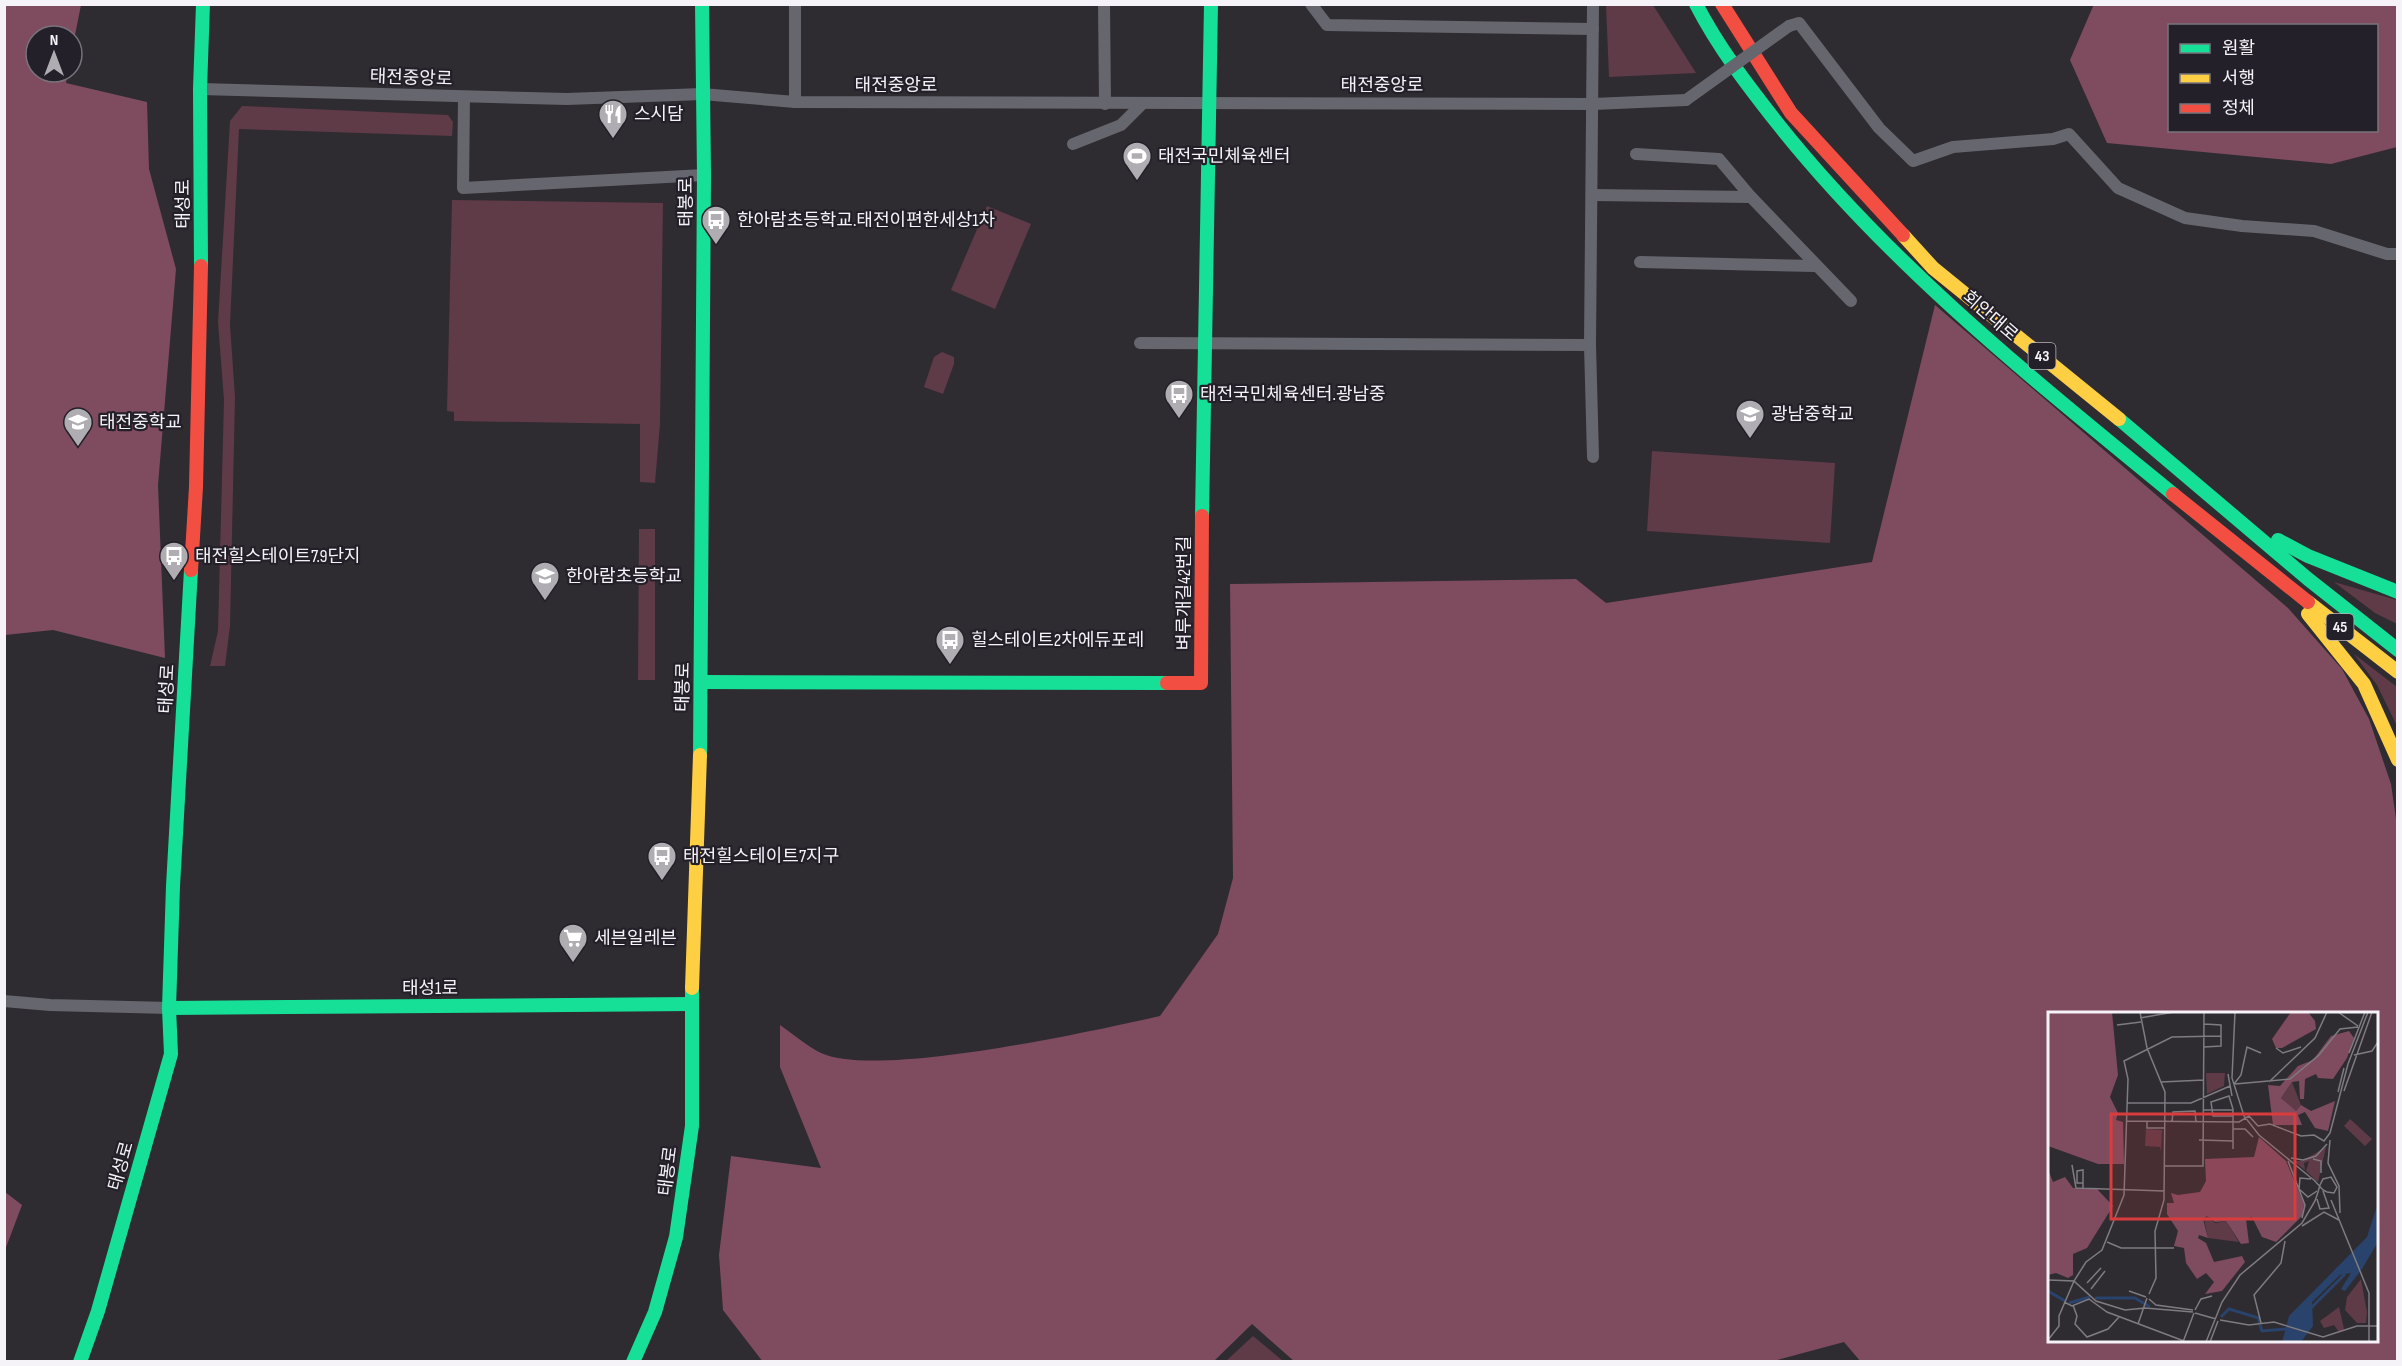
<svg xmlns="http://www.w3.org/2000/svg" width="2402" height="1366" font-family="'Sofia Sans Condensed','Noto Sans KR',sans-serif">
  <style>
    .green { fill: #5f3a47 }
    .forest { fill: #7f4b5f; fill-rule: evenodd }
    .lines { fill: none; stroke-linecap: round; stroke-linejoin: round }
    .street { stroke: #66666e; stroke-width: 12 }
    .fast { stroke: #16e098; stroke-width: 14 }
    .slow { stroke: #ffcf43; stroke-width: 14 }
    .jam { stroke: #f24e42; stroke-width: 14 }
    .street-bridge { stroke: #66666e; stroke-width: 12 }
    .labels { text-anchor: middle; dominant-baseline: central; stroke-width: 4.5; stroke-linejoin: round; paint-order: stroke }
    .shield { fill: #242029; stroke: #b6b3ba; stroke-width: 1.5 }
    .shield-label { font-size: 16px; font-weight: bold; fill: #f5f2f8 }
    .street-label { font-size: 18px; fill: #f5f2f8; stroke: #242029 }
    .poi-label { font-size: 18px; fill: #f5f2f8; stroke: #242029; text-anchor: start }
    .inset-river { fill: none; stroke: #29436c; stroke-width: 3 }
    .inset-road { fill: none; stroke: #7e7b81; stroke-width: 1.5 }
    .view { fill: #d93c3d; fill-opacity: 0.15; stroke: #d93c3d; stroke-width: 3 }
    .inset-edge { fill: none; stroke: #f5f2f8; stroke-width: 3 }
  </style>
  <rect width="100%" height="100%" fill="#2e2c31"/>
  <g class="green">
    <polygon points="1606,5 1653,5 1696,73 1609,77"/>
    <polygon points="242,106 448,115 453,122 452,136 239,129 230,325 235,397 230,626 225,666 210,666 218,631 224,400 218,322 230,121"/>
    <polygon points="452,200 663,203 660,424 655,483 640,482 640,424 454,421 454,412 447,411"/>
    <polygon points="987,206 1031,224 995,309 951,290"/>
    <polygon points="942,352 954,357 954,364 943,394 924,387 934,357"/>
    <polygon points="1652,451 1835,463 1830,543 1647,531"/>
    <polygon points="639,529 655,529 655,680 638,680"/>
    <polygon points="2334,582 2397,600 2397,624 2375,613"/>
    <polygon points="2354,654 2397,687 2397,726 2377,685"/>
    <polygon points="1253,1336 1283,1361 1226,1361"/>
  </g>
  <g class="forest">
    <path d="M2094,4l303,1v142l-66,17 -224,-21 -37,-83zM2170,26h206v104h-206z"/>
    <polygon points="4,5 81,5 72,50 72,36 36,36 36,72 68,72 66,83 147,102 149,169 176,269 158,485 165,658 53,630 5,635"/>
    <path d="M1935,305l353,303 54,61 27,50 22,65 7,49 -1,528 -536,1 -17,-20 -74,20h-475l-43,-38 -38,37 -451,1 -40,-52 -4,-55 12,-99 90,12 -41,-101v-42c13,9 27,21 41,28 55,26 273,-22 339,-37l58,-82 15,-56 -3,-294 346,-5 30,24 266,-41zM2050,1014h326v326h-326z"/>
    <polygon points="5,1192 22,1205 5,1250"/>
  </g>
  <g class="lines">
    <g class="street">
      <polyline points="1104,4 1105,104"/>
      <polyline points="1311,4 1327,25 1593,29"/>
      <polyline points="1593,4 1590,345 1593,457"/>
      <polyline points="1789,26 1799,23 1879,128 1913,161 1953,147 2053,139 2069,134 2118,188 2185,218 2242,226 2314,231 2387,254 2398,254"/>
      <polyline points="200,89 567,99 702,94 795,102 1593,104 1686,100"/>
      <polyline points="464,98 463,188 704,175"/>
      <polyline points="795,102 795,4"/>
      <polyline points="1073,144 1121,125 1142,104"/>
      <polyline points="1636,154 1719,159 1751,197"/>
      <polyline points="1592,195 1751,197 1851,301"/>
      <polyline points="1640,262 1815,266"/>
      <polyline points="1140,343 1590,345"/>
      <polyline points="4,1001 50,1005 169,1008"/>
    </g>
    <g class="fast">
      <path d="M1696,4c22,43 52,82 82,120 113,142 256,256 395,370"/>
      <polyline points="201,266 200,89 203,4"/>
      <polyline points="2119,419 2308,579 2398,650"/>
      <polyline points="1202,516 1211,4"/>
      <polyline points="2278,540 2308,556 2398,592"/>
      <polyline points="702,682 1167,683"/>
      <polyline points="700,755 704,175 702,4"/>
      <polyline points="169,1008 692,1004"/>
      <polyline points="80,1362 98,1311 171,1054 169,1008 173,886 191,570"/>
      <polyline points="633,1362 655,1312 676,1237 692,1126 692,988"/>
    </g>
    <g class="slow">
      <polyline points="1903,235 1933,268 2119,419"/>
      <polyline points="2308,602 2398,672"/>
      <polyline points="2308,614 2364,684 2398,760"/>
      <polyline points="692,988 700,755"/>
    </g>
    <g class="jam">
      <polyline points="1722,4 1791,113 1903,235"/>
      <polyline points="2173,494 2308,602"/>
      <polyline points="191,570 196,487 201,266"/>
      <polyline points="1167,683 1201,683 1202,516"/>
    </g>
    <polyline class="street-bridge" points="1686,100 1789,26"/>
  </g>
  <defs>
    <g id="restaurant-pin" transform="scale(1.5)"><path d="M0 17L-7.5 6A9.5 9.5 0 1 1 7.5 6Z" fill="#afadb2" stroke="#242029"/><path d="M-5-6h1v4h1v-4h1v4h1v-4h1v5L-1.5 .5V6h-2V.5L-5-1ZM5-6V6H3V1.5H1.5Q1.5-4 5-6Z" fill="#fff"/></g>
    <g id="stadium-pin" transform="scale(1.5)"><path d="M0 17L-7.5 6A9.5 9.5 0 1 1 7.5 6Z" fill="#afadb2" stroke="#242029"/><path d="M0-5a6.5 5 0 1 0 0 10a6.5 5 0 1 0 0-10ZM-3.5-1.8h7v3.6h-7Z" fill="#fff"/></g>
    <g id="bus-pin" transform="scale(1.5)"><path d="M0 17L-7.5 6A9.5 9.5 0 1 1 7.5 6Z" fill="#afadb2" stroke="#242029"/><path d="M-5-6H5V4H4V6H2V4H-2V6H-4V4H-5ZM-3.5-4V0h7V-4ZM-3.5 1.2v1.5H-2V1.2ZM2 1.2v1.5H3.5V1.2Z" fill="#fff"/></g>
    <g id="school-pin" transform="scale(1.5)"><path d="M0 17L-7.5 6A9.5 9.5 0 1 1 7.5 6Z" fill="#afadb2" stroke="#242029"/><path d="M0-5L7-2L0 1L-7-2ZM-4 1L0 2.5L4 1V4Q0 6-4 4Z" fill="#fff"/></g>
    <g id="supermarket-pin" transform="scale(1.5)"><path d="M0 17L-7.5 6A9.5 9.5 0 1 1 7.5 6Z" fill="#afadb2" stroke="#242029"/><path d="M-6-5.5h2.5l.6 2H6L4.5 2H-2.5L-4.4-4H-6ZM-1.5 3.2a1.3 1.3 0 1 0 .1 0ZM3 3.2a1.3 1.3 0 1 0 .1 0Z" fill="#fff"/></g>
  </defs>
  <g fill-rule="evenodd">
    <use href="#restaurant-pin" x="613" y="114"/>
    <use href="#stadium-pin" x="1137" y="156"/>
    <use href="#bus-pin" x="716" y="220"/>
    <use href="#bus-pin" x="1179" y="394"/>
    <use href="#school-pin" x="1750" y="414"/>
    <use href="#school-pin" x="78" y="422"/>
    <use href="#bus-pin" x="174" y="556"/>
    <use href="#school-pin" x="545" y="576"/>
    <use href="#bus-pin" x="950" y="640"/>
    <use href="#bus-pin" x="662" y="856"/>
    <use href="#supermarket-pin" x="573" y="938"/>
  </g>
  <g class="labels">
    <g class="shield">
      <rect x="2028.5" y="343" width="27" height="26" rx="4.5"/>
      <rect x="2326.5" y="614" width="27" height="26" rx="4.5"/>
    </g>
    <g class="shield-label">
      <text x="2042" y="356">43</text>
      <text x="2340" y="627">45</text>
    </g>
    <g class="street-label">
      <text transform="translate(411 78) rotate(2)">태전중앙로</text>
      <text x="896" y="85">태전중앙로</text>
      <text x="1382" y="85">태전중앙로</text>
      <text transform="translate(686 202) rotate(-90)">태봉로</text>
      <text transform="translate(183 204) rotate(-90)">태성로</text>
      <text transform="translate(1990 316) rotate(41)">회안대로</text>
      <text transform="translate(1184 593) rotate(-90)">벼루개길42번길</text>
      <text transform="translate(683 687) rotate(-89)">태봉로</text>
      <text transform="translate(167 689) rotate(-87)">태성로</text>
      <text x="430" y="988">태성1로</text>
      <text transform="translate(121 1166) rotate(-74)">태성로</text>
      <text transform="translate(668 1171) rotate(-83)">태봉로</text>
    </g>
    <g class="poi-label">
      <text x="634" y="114">스시담</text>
      <text x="1158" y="156">태전국민체육센터</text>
      <text x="737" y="220">한아람초등학교.태전이편한세상1차</text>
      <text x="1200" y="394">태전국민체육센터.광남중</text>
      <text x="1771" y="414">광남중학교</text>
      <text x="99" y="422">태전중학교</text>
      <text x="195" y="556">태전힐스테이트7.9단지</text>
      <text x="566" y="576">한아람초등학교</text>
      <text x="971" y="640">힐스테이트2차에듀포레</text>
      <text x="683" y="856">태전힐스테이트7지구</text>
      <text x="594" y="938">세븐일레븐</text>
    </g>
  </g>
  <g transform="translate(2048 1012)">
    <rect width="330" height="330" fill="#2e2c31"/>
    <path d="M158,61h19l-1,13 -17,8zM244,70l9,23 -5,7 -15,-14zM302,107l22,20 -7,7 -21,-20zM98,117l16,1 -1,21 -1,-4 -15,-1zM278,135l-8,35 -12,-11 3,-10 -5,2 1,7 -12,-9h9zM159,204l8,7 11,-2 13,21 -31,-4 -4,-19zM313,267l6,33 -1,11h-9l-12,-13 2,-13zM291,295l5,22 -5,3 -5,-7 -10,3 -4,-7z" fill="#5f3a47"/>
    <path d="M64,0l6,63 -8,22 8,16 -2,7 7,2 1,42h-26l-50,-18v-133zM243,0h17l7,9 1,8 -34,19h-6l-4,-9zM301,19l5,7 -7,20 -14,21 -15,-1 -2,-4 -11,5 -1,20h-4l-1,-18 -7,1 -11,16 15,13 5,-6 10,6 24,-10 -7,30 -13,-3 -10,-16 -7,3 4,10h-29l-5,-40 12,1 18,-20 15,-6 18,-24zM211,125l27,24 18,43 -1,11 -27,27 -14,-5 -10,-20 -6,2 3,24 -8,1 -15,-23 -11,1 -8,-6 -4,3 5,19 -9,-3 -1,3 8,5 8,19 28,-6 3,6 -23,29 -17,3 9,-12 -8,-9 -9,6 -11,-16 -2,-15 -10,-2 4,-15 -11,-17v-11h7l-3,-10 7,2 22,-3 6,-11 -1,-22 49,-2zM1,160l4,10 12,-5 8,11 24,1 16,17 -26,42 -14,6v21l-5,3 -12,-5 -8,2z" fill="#7f4b5f"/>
    <path d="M330,191v39l-16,27 -17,22 -4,-2 10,-16 -11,2 -28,27 1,24 -12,16h-19l7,-26 78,-79z" fill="#29436c"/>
    <path class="inset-river" d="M0,279l17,10M47,286h40l15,9M21,291l21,-6M262,297l35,-35M173,305l8,-8 30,9v5M212,313l2,6 24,-2"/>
    <path class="inset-road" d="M92,0l7,36 18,44 -1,108 -9,31 1,47 -7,16M290,0l20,14M92,6l34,-6M156,12l17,1v21l-17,1M69,13l24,-3M228,36l7,5 18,-6M301,41l16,-41M306,43l18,-4 6,-9M180,62l4,22M113,70l43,-2M221,70l46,-44 12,-26M186,72l7,-9 6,-28 14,6M187,72l55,-5 29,-24 21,-26 18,-2M296,79l28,-79M290,80l6,-24M79,91h64l39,-17M156,98h29M185,104h-20l-2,-14 18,-6 4,13v40M79,109l112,1 10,-6 9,10 12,-2 31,12 13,-1 10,6 6,-8M99,110v6h18M124,110l1,-10 22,-1 1,11M185,117h12l8,8M282,121l18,-69 20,-52M151,128l34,1M282,128l-2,23 11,23 1,27M243,146l12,2 13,-4 11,-12M265,147l8,2v12M240,149l17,44 -3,13M117,154h38l1,-154M25,159l-1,-6 4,23 88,3M263,167l-11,-1 -1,11 9,8 9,-6M35,171h-6v-12l6,-1v18M269,187l3,10 9,-1 -6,-17M283,188l38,93v49M254,214l22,-14 15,8M59,230l14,6h53M0,268l26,1 -15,35v10l-11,14M39,271l14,-15M43,277l14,-18M81,279l17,6M101,287l7,6 37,5M16,290l8,4 17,-7 18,13 77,29M25,293l4,11 -2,8 12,13 21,-8 11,-12M147,298l6,-11 11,-3M145,300l-48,-4 -20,2 -29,-9 -22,-20 12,-19 16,-12 22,-55 4,-116 -4,-18 48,-24 49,-1M147,301l21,6M172,308l29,5 25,-3 49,15 34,-11h21M213,311l-7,-28 27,-32 4,-22M90,312l9,-26M135,330l11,-29M158,330l16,-40 18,-27 62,-52 13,-22 3,-9 2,-7 3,-6 8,-2 6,10 -3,6 -7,-1 -4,-2 -9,-10 -4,-3 -51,-42 -15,-19 -12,-38 3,-66M162,330l8,-21"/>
    <path class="view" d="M63,102h184v105h-184z"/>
    <rect width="330" height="330" class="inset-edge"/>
  </g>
  <rect width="2402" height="1366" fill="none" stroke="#f5f2f8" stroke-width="12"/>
  <rect x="2168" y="24" width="210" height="108" fill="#242029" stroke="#78747c" stroke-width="1.5"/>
  <rect x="2180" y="44" width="30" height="9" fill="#16e098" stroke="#78747c" stroke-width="1.5"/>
  <text x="2222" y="54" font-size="18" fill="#f5f2f8">원활</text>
  <rect x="2180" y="74" width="30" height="9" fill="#ffcf43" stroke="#78747c" stroke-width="1.5"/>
  <text x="2222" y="84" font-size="18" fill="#f5f2f8">서행</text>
  <rect x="2180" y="104" width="30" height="9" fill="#f24e42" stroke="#78747c" stroke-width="1.5"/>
  <text x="2222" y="114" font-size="18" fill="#f5f2f8">정체</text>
  <g transform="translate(54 54)"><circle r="28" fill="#242029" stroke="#78747c" stroke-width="1.5"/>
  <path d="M0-4.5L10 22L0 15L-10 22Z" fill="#afadb2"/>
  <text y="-9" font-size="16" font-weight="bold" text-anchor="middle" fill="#f5f2f8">N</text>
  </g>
</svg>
